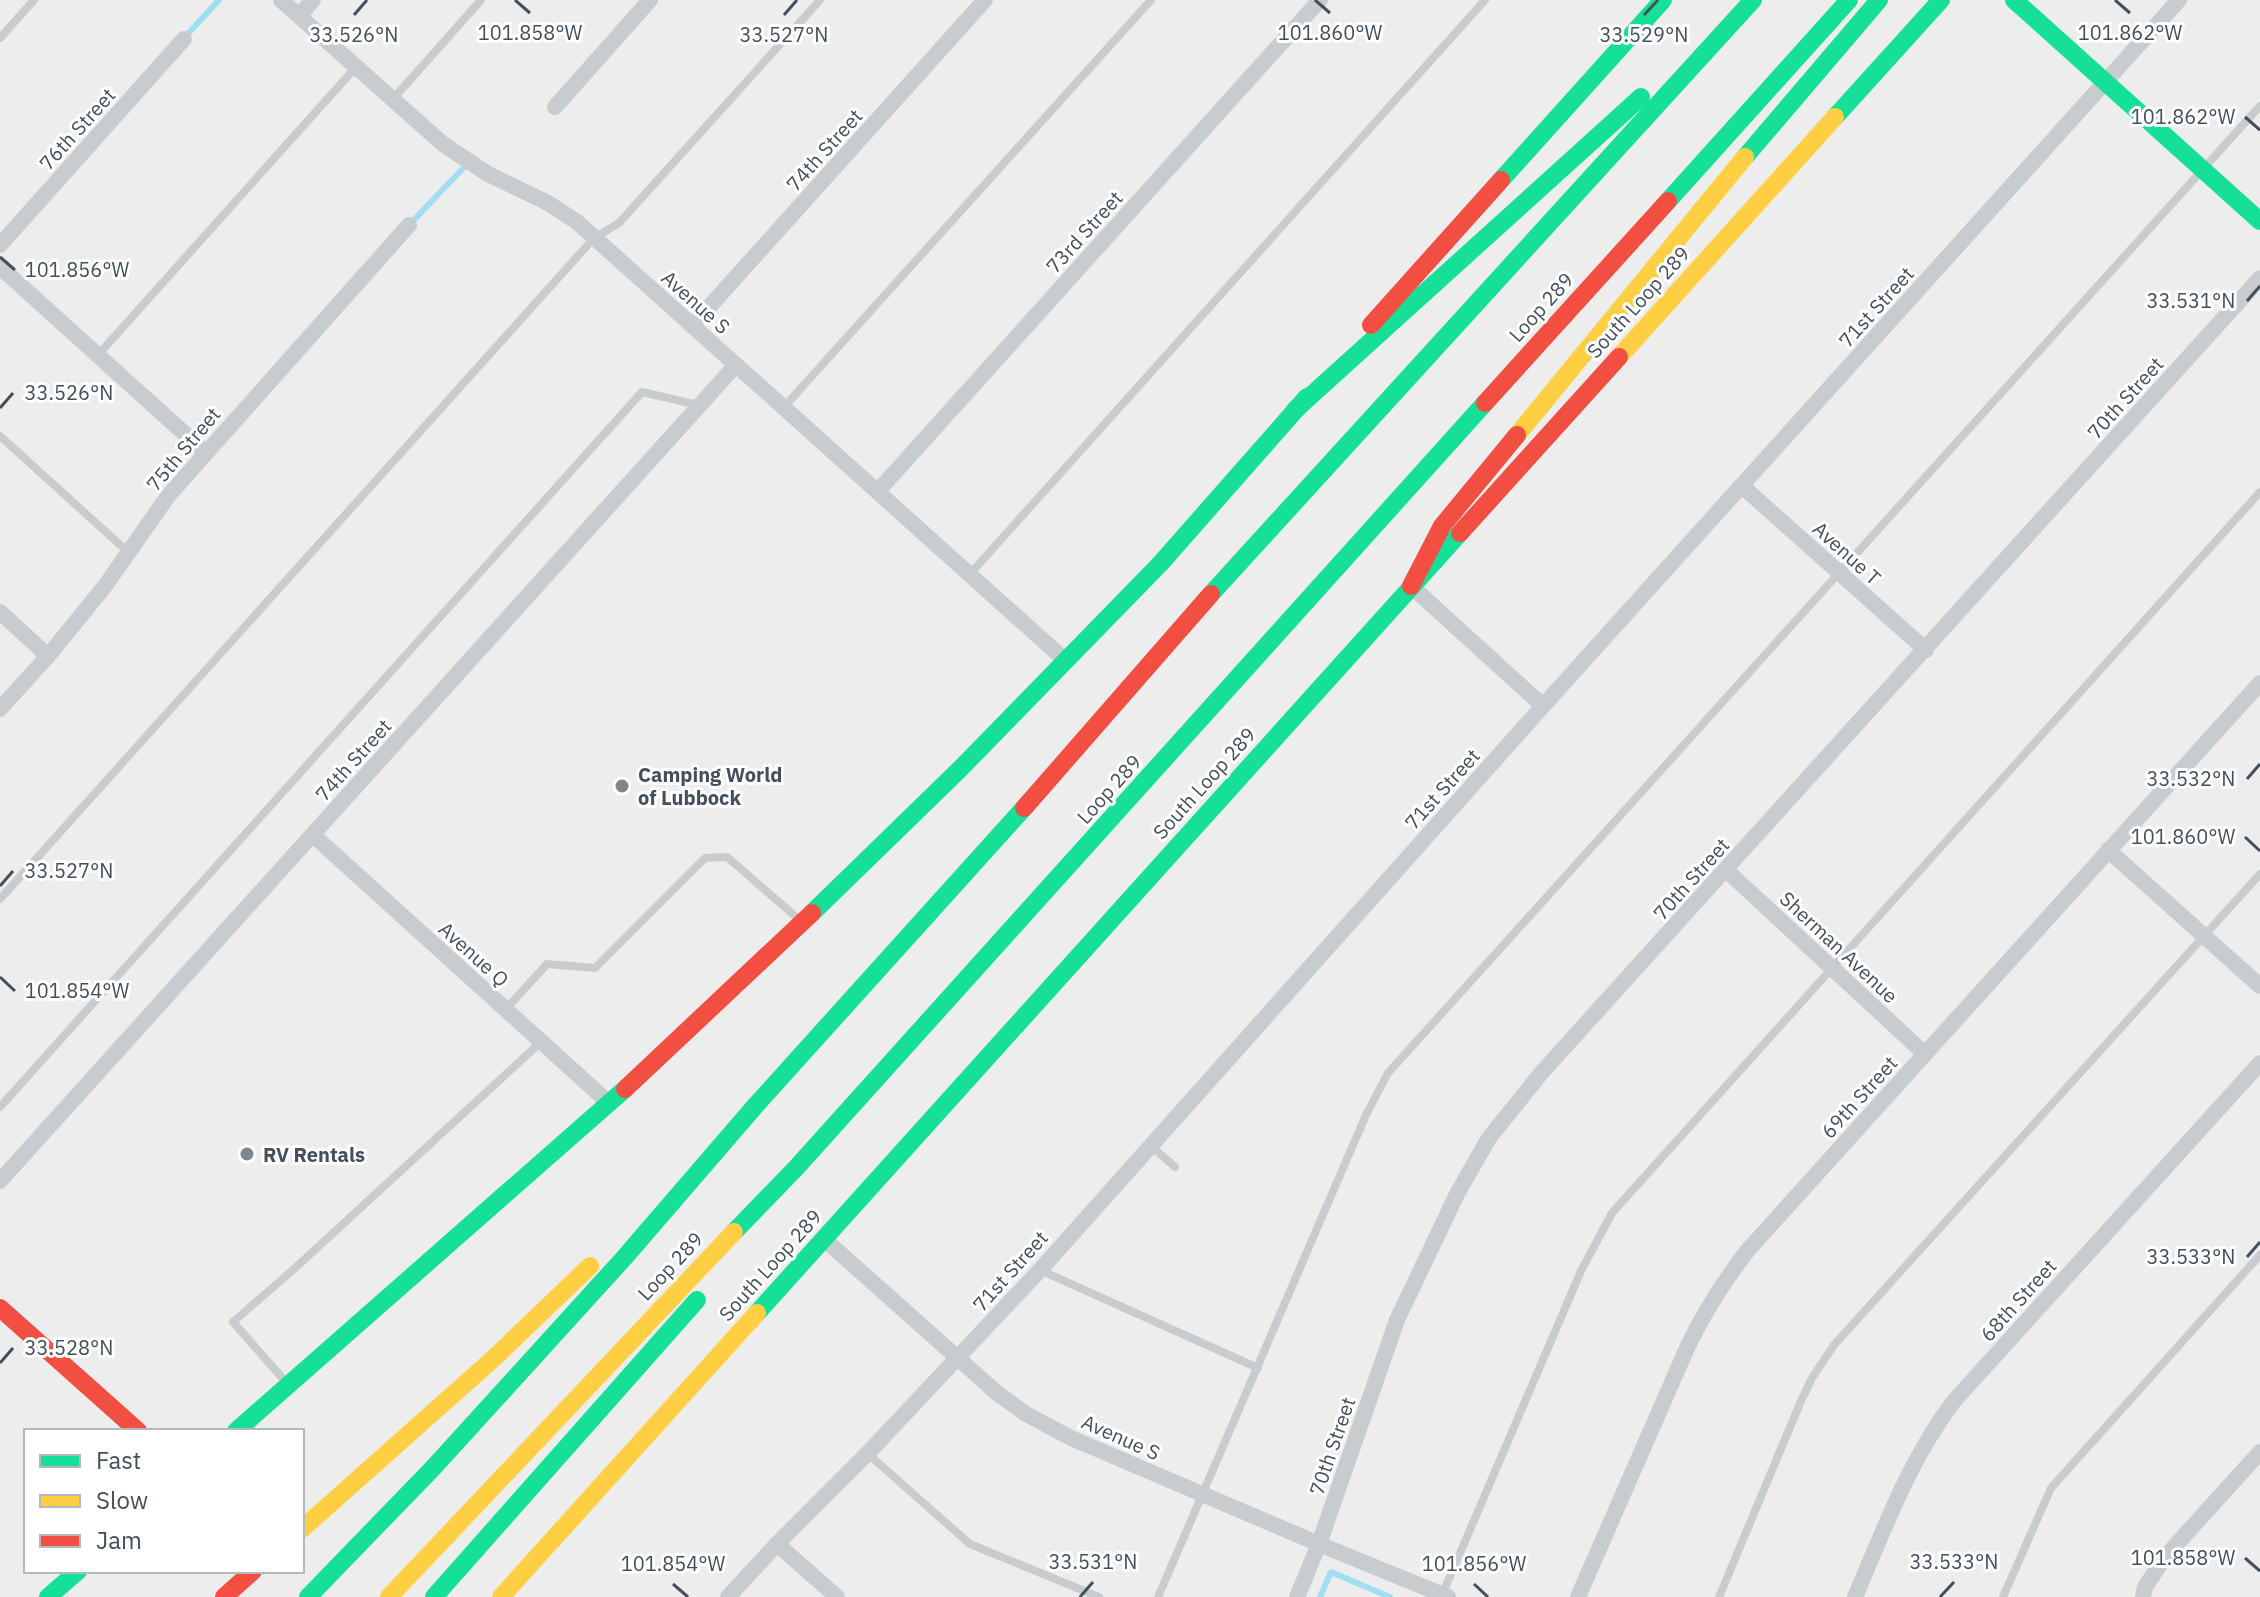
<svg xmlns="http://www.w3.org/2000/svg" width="2260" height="1597" font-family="'IBM Plex Sans',sans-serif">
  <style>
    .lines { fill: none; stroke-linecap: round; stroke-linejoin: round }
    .stream { stroke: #a0def1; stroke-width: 6 }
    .lane { stroke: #c9ccce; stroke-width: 8 }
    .street { stroke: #c9ccce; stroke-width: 16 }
    .fast { stroke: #16e098; stroke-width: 18 }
    .slow { stroke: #ffcf43; stroke-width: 18 }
    .jam { stroke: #f24e42; stroke-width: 18 }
    .ticks { fill: none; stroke: #434f5b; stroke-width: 3 }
    .poi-dot { fill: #7f868e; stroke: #fff; stroke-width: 3 }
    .labels { text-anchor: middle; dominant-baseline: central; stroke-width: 6; stroke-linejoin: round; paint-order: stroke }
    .street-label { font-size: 20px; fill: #434f5b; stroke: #fff }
    .poi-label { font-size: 20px; font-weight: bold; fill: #434f5b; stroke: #fff; text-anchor: start }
    .ticks-label { font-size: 20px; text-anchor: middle; fill: #434f5b; stroke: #fff; stroke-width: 6; stroke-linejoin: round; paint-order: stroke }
  </style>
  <rect width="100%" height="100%" fill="#eeeded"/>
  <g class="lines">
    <g class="stream">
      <polyline points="184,38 219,0"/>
      <polyline points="411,223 467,164"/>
      <polyline points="1320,1597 1331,1572 1390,1597"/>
    </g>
    <g class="lane">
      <polyline points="0,38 34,0"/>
      <polyline points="393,99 481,0"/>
      <polyline points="98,355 356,67"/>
      <polyline points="784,407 1151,0"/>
      <polyline points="0,436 128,552"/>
      <polyline points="970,574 1485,0"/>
      <polyline points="0,899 594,238 619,223 820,0"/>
      <polyline points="506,1009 547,964 595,968 705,858 727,857 802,922"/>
      <polyline points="0,1107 642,392 698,405"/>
      <polyline points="1150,1145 1175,1167"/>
      <polyline points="1040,1270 1258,1368"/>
      <polyline points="285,1381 233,1322 294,1269 541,1042"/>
      <polyline points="868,1454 970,1544 1099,1597"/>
      <polyline points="1442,1595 1581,1271 1612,1213 2260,492"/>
      <polyline points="1158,1597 1366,1115 1388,1073 2260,106"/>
      <polyline points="1719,1597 1801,1401 1812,1378 1834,1345 2260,874"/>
      <polyline points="2003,1597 2051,1488 2260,1255"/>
    </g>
    <g class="street">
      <polyline points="281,0 443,144 488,174 548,203 577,222 1066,661"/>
      <polyline points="299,16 313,0"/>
      <polyline points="555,107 650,0"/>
      <polyline points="0,245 184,39"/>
      <polyline points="0,267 205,452"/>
      <polyline points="692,326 985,0"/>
      <polyline points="1742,486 1926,650"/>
      <polyline points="878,491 1320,0"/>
      <polyline points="1411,586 1543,706"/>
      <polyline points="0,612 48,656"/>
      <polyline points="0,709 48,656 105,586 168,496 409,225"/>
      <polyline points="313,835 609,1103"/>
      <polyline points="2108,850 2260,986"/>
      <polyline points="1726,870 1925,1054"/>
      <polyline points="0,1181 736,365"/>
      <polyline points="824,1239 997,1393 1026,1414 1071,1438 1319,1544 1448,1597"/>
      <polyline points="777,1544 837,1597"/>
      <polyline points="728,1597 777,1544 868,1453 1040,1270 1543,706 2179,0"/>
      <polyline points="1297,1597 1319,1544 1397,1320 1457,1194 1489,1138 1543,1071 2260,278"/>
      <path d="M1578,1597l109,-249c17,-36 37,-67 61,-98l512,-567"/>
      <path d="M1855,1597c29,-67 54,-137 99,-196l306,-338"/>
      <polyline points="2143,1597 2145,1587 2165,1557 2260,1452"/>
    </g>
    <g class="fast">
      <polyline points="2014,0 2260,221"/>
      <polyline points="1835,117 1941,0"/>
      <polyline points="1745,157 1879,0"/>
      <polyline points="1501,180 1663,0"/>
      <polyline points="1668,201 1849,0"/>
      <polyline points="1295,410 1641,97"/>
      <polyline points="1211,594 1753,0"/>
      <polyline points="812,913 960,769 1160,564 1307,397"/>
      <polyline points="734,1232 796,1168 1485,403"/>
      <polyline points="757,1313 1460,533"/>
      <polyline points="236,1431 625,1089"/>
      <polyline points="48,1597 78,1571"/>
      <polyline points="308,1597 433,1468 624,1258 756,1105 1024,808"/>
      <polyline points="434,1597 697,1300"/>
    </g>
    <g class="slow">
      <polyline points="1619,357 1835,117"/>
      <polyline points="1517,435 1745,157"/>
      <polyline points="302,1529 494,1358 590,1266"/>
      <polyline points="389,1597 734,1232"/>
      <polyline points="501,1597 757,1313"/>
    </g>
    <g class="jam">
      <polyline points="1371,325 1501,180"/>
      <polyline points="1485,403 1668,201"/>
      <polyline points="1460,533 1619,357"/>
      <polyline points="1411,586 1442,526 1517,435"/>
      <polyline points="1024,808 1211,594"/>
      <polyline points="625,1089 812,913"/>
      <polyline points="0,1308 138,1431"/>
      <polyline points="224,1597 253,1571"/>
    </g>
  </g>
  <path class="ticks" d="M515,0l15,13M1315,0l15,13M2115,0l15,13M354,15l13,-15M784,15l13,-15M1644,15l14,-15M2245,117l15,13M0,257l15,13M2247,301l13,-15M0,408l13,-15M2247,779l13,-15M2245,837l15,14M0,886l13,-15M0,977l15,14M2247,1257l13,-15M0,1363l13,-15M2245,1558l15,13M673,1584l15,13M1474,1584l14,13M1080,1597l13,-15M1940,1597l14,-15"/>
  <g class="poi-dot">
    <circle cx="622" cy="786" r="8"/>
    <circle cx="247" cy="1154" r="8"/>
  </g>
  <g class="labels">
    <g class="street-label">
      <text transform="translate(77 129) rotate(-48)">76th Street</text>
      <text transform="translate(824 150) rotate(-48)">74th Street</text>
      <text transform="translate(1084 232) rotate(-48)">73rd Street</text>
      <text transform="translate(696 302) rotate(42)">Avenue S</text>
      <text transform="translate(1638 302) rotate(-48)">South Loop 289</text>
      <text transform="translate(1541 307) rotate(-48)">Loop 289</text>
      <text transform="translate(1876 307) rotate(-48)">71st Street</text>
      <text transform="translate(2125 398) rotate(-48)">70th Street</text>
      <text transform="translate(183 449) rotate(-50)">75th Street</text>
      <text transform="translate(1847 553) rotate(42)">Avenue T</text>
      <text transform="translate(353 760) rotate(-48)">74th Street</text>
      <text transform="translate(1204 783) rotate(-48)">South Loop 289</text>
      <text transform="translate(1109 789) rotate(-48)">Loop 289</text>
      <text transform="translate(1442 789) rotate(-48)">71st Street</text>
      <text transform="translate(1691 879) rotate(-48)">70th Street</text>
      <text transform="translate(1839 947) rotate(43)">Sherman Avenue</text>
      <text transform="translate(474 954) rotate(42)">Avenue Q</text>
      <text transform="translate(1859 1097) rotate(-48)">69th Street</text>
      <text transform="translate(770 1265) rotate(-48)">South Loop 289</text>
      <text transform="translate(670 1266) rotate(-47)">Loop 289</text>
      <text transform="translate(1010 1271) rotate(-48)">71st Street</text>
      <text transform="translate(2018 1300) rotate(-48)">68th Street</text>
      <text transform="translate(1121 1437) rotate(24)">Avenue S</text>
      <text transform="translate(1332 1446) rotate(-71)">70th Street</text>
    </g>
    <g class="poi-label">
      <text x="638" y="774">Camping World<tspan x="638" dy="23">of Lubbock</tspan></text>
      <text x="263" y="1154">RV Rentals</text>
    </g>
  </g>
  <g class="ticks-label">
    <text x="530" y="40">101.858°W</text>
    <text x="1330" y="40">101.860°W</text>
    <text x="2130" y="40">101.862°W</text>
    <text x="784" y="42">33.527°N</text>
    <text x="1644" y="42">33.529°N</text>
    <text x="354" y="42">33.526°N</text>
    <text x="2183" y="124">101.862°W</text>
    <text x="77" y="277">101.856°W</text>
    <text x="2191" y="308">33.531°N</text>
    <text x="69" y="400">33.526°N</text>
    <text x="2191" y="786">33.532°N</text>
    <text x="2183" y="844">101.860°W</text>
    <text x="69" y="878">33.527°N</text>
    <text x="77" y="998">101.854°W</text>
    <text x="2191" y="1264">33.533°N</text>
    <text x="69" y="1355">33.528°N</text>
    <text x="2183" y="1565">101.858°W</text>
    <text x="1093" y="1569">33.531°N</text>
    <text x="1954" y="1569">33.533°N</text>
    <text x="673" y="1571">101.854°W</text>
    <text x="1474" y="1571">101.856°W</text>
  </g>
  <rect x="24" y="1429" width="280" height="144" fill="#ffffff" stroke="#b4b9bd" stroke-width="2"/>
  <rect x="40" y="1455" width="40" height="12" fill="#16e098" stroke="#b4b9bd" stroke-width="2"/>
  <text x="96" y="1469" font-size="24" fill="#434f5b">Fast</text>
  <rect x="40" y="1495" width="40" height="12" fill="#ffcf43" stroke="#b4b9bd" stroke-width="2"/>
  <text x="96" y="1509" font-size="24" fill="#434f5b">Slow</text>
  <rect x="40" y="1535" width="40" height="12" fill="#f24e42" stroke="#b4b9bd" stroke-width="2"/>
  <text x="96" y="1549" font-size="24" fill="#434f5b">Jam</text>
</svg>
